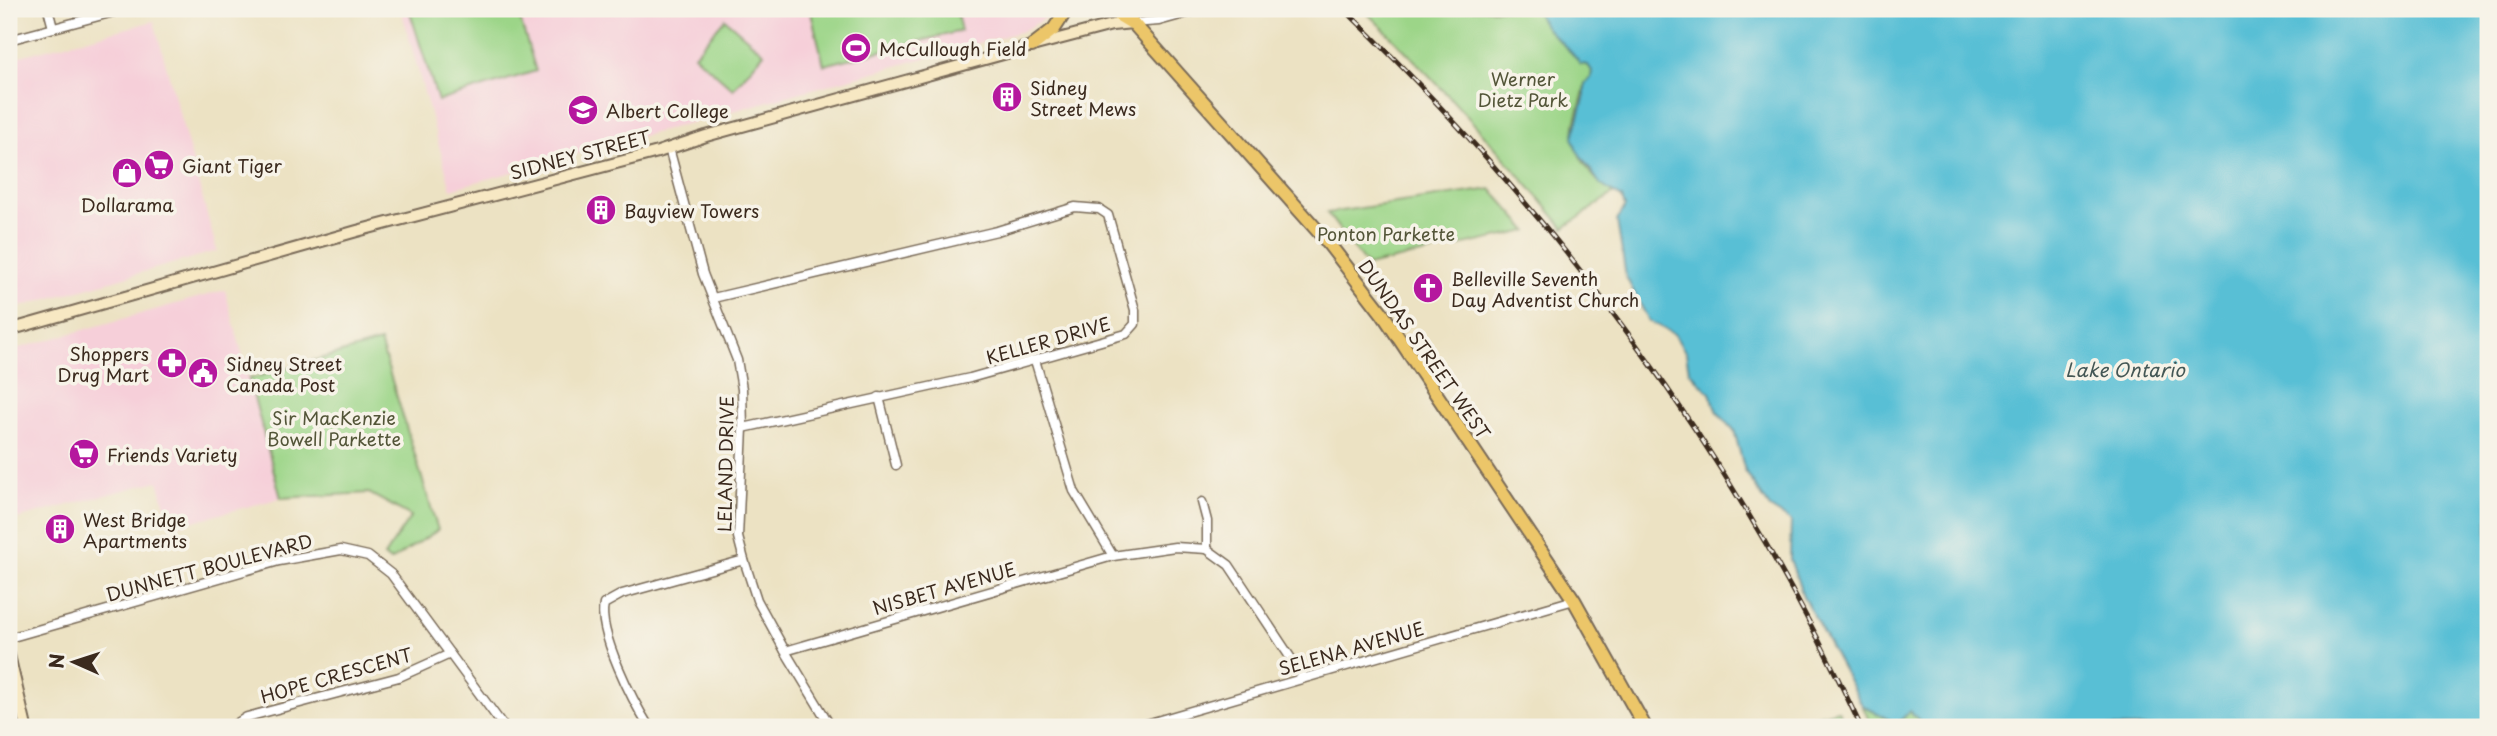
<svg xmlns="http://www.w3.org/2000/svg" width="2497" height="736" font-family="'Playpen Sans',sans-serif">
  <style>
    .built { fill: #f6cfd9 }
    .green { fill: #9cd588; stroke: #6c8053; stroke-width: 2 }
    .water { fill: #58bfd5; stroke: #4a747a; stroke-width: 2 }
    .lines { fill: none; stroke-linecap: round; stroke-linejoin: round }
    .street-casing { stroke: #796a58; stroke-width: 11 }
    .secondary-casing { stroke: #796a58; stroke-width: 14 }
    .primary-casing { stroke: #796a58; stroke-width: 16 }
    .street { stroke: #fff; stroke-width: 8 }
    .secondary { stroke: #f7e8c3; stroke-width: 10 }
    .primary { stroke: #ecc669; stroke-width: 12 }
    .rail-casing { stroke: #3b2a1e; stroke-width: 5 }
    .rail { stroke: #f7f3e8; stroke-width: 2.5; stroke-dasharray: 8; stroke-linecap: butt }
    .labels { text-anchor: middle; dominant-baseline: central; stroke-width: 7; stroke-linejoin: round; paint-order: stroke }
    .poi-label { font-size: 18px; fill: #3b2a1e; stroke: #f7f3e8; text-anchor: start }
    .park-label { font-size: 18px; fill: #535538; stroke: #f7f3e8 }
    .street-label { font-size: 18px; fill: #3b2a1e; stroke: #f7f3e8 }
    .water-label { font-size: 19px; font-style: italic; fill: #445755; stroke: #f7f3e8 }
  </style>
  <rect width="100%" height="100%" fill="#f7f3e8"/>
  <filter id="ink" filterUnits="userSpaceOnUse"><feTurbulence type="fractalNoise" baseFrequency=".0143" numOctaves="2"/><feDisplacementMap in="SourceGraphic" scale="14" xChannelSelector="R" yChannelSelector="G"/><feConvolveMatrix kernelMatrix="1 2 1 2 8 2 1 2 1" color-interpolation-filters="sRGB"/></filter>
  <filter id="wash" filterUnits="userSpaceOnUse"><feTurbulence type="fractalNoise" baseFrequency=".00686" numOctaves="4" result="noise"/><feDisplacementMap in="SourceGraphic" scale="28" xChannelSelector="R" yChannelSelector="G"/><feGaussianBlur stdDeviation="1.57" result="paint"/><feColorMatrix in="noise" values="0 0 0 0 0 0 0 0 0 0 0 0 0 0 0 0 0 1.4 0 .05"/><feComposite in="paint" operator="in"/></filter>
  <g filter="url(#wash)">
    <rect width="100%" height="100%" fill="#ece2c3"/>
    <g class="built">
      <polygon points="401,9 1060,9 1023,31 451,189"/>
      <polygon points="154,21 217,251 9,310 9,59"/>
      <polygon points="225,290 281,498 171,527 158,481 9,521 9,351"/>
    </g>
    <g class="green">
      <polygon points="409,9 517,9 536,71 438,101"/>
      <polygon points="810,9 956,9 961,31 824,65"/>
      <path d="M1363,9h176l-2,1 11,20 27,26 5,8 8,1 4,6 -1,7 -6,5c-1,15 -8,28 -10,43 -4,26 17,54 39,67l-50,35c-63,-76 -129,-150 -201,-219z"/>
      <polygon points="725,19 764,53 733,89 694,55"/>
      <polygon points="1491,189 1528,231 1367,266 1327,213"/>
      <polygon points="380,342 438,530 390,561 384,556 411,516 369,493 281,498 249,379"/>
      <polygon points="1862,705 1897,724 1910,711 1925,727 1872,727"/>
      <polygon points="1838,710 1846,727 1776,727"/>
    </g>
    <path class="water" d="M1539,9h949v718h-485l3,-6 -4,-1 -11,7h-66l-15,-16 -13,13 -35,-19 -59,-109 -13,-37 1,-38 -21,-13 -25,-37 -11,-41 -17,-18 -7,-19 -21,-22 -3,-18 -12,-19 -25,-13 -23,-44 -9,-56 8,-14 -3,-9 -21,-13 -25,-36 -3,-11 12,-43v-12l6,-5 1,-7 -4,-6 -8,-1c-12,-20 -36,-31 -44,-54z"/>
  </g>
  <g filter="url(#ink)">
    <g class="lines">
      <g class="street-casing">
        <g id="street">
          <polyline points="48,9 53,28"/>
          <polyline points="1133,23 1159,21 1202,9"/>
          <polyline points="9,40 125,9"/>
          <polyline points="669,148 703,274 737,360 742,389 743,428 738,537 744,560 757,600 785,651 831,727"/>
          <polyline points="713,298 997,231 1075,207 1099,209 1108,215 1135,310 1135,324 1126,334 970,378 743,428"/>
          <polyline points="1035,360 1074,491 1113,556"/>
          <polyline points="879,397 896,465"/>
          <polyline points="1202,502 1207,521 1207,549"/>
          <polyline points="9,638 279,561 341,550 368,556 391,574 504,727"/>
          <polyline points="785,651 1113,556 1175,547 1207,549 1229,565 1304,678"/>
          <polyline points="231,727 247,717 399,677 450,654"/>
          <path d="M649,727c-15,-24 -52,-95 -45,-123l18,-10 122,-34"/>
          <polyline points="1136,727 1574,600"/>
        </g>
      </g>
      <g class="secondary-casing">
        <g id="secondary">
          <polyline points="9,330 357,231 658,152 706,136 1032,46 1112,25 1133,23"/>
          <polyline points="9,655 26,727"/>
        </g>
      </g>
      <g class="primary-casing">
        <g id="primary">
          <polyline points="1109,9 1132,23"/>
          <polyline points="1124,9 1133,23 1325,239 1382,313 1574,600 1645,727"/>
          <polyline points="1032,46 1054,29 1067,9"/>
        </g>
      </g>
      <use href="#street" class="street"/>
      <use href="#secondary" class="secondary"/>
      <use href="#primary" class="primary"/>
      <g class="rail-casing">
        <path id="rail" d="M1344,9c213,206 393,448 517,718"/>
      </g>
      <use href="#rail" class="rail"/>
    </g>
  </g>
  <defs>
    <g id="stadium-disc" transform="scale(1.575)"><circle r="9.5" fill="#b5179e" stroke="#f7f3e8"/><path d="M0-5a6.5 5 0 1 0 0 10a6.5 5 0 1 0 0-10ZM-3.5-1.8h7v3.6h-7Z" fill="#fff"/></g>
    <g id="building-disc" transform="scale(1.575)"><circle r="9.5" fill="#b5179e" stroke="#f7f3e8"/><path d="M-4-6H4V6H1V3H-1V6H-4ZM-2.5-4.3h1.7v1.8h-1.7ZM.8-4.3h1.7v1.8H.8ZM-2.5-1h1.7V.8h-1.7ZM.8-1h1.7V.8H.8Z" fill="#fff"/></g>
    <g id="school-disc" transform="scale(1.575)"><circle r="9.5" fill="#b5179e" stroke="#f7f3e8"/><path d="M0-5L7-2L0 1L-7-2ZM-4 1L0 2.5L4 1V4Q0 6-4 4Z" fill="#fff"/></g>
    <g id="supermarket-disc" transform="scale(1.575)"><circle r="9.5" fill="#b5179e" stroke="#f7f3e8"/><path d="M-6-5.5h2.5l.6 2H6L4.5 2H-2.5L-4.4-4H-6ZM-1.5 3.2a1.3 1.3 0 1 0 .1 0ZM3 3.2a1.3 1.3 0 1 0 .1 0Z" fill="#fff"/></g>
    <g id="shop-disc" transform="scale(1.575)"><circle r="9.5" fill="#b5179e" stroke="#f7f3e8"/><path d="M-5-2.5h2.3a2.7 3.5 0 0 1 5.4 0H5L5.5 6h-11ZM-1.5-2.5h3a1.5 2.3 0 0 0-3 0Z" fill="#fff"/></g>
    <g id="church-disc" transform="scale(1.575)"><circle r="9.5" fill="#b5179e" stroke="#f7f3e8"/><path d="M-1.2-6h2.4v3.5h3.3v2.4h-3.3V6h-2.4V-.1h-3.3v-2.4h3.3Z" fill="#fff"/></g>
    <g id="pharmacy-disc" transform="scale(1.575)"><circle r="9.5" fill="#b5179e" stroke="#f7f3e8"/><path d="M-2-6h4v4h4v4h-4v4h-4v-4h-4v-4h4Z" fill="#fff"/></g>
    <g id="civic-disc" transform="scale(1.575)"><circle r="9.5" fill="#b5179e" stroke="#f7f3e8"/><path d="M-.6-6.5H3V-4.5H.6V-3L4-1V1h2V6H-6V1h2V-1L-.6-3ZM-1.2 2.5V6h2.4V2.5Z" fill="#fff"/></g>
  </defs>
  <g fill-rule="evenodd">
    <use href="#stadium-disc" x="856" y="48"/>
    <use href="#building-disc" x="1007" y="97"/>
    <use href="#school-disc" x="583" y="110"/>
    <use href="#supermarket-disc" x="159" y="165"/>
    <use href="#shop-disc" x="127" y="173"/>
    <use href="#building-disc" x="601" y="210"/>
    <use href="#church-disc" x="1428" y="288"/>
    <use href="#pharmacy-disc" x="172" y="363"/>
    <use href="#civic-disc" x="203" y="373"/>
    <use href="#supermarket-disc" x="84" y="454"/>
    <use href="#building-disc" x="60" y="529"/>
  </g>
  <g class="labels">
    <g class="poi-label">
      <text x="879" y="48">McCullough Field</text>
      <text x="1030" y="87">Sidney<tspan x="1030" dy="21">Street Mews</tspan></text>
      <text x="606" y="110">Albert College</text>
      <text x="182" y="165">Giant Tiger</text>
      <text x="127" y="204" text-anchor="middle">Dollarama</text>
      <text x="624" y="210">Bayview Towers</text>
      <text x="1451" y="278">Belleville Seventh<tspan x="1451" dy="21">Day Adventist Church</tspan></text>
      <text x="149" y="353" text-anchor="end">Shoppers<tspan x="149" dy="21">Drug Mart</tspan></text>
      <text x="226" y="363">Sidney Street<tspan x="226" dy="21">Canada Post</tspan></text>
      <text x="107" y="454">Friends Variety</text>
      <text x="83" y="519">West Bridge<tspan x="83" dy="21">Apartments</tspan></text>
    </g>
    <g class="park-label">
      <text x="1523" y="78">Werner<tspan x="1523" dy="21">Dietz Park</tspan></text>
      <text x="1386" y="233">Ponton Parkette</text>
      <text x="334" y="417">Sir MacKenzie<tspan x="334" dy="21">Bowell Parkette</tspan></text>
    </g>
    <g class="street-label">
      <text transform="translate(580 154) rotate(-15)">SIDNEY STREET</text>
      <text transform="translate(1048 340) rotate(-16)">KELLER DRIVE</text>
      <text transform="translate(1425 349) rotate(55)">DUNDAS STREET WEST</text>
      <text transform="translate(725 464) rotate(-89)">LELAND DRIVE</text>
      <text transform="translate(209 567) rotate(-15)">DUNNETT BOULEVARD</text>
      <text transform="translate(944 588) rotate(-16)">NISBET AVENUE</text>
      <text transform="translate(1351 648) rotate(-16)">SELENA AVENUE</text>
      <text transform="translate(336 675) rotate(-16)">HOPE CRESCENT</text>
    </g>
    <g class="water-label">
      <text x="2125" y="369">Lake Ontario</text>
    </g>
  </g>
  <rect width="2497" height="736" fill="none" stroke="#f7f3e8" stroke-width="35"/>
  <g transform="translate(74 662) rotate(273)" stroke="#f7f3e8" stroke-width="5" paint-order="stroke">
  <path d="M0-5L12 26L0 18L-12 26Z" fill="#3b2a1e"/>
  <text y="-10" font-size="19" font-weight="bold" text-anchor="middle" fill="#3b2a1e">N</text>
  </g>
</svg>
